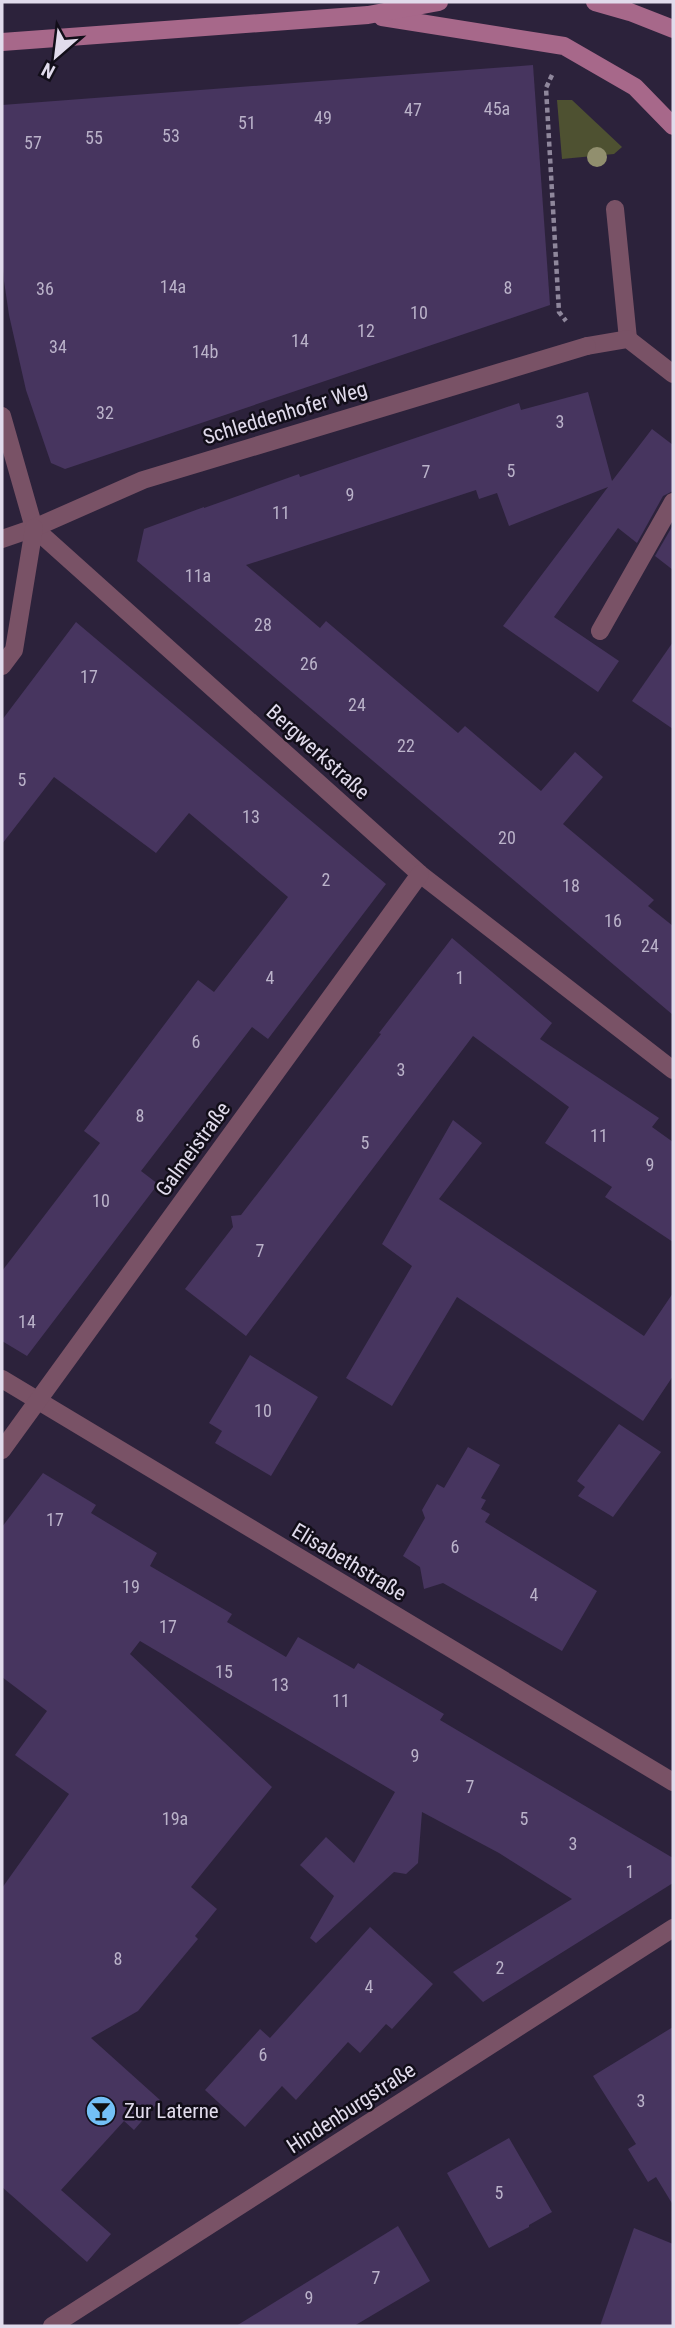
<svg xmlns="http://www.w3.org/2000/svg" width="675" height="2328" font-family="'Roboto Condensed',sans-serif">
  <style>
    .green { fill: #4e5131 }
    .building { fill: #47355f }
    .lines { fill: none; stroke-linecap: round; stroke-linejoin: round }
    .path { stroke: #8f879c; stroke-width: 4.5; stroke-dasharray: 5 3.5; stroke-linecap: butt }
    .service { stroke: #795266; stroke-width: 18 }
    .minor { stroke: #795266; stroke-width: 18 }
    .secondary { stroke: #a7688a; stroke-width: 18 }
    .tree { fill: #918f6e }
    .labels { text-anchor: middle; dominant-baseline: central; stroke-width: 5; stroke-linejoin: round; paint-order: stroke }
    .number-label { font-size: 18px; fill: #bab2c9 }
    .street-label { font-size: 21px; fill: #e1dbec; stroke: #120e19 }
    .poi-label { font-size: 21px; fill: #e1dbec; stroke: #120e19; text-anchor: start }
  </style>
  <rect width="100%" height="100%" fill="#2c223b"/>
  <polygon class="green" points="557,100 572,100 622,147 614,154 562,159"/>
  <g class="building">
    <polygon points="533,65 550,305 65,469 51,463 26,390 9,315 4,281 2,256 2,105"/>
    <polygon points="588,392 612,481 652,429 673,445 673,491 663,496 637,543 618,528 554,617 619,661 598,692 503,626 608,487 509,526 497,493 479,499 476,490 246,565 320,628 326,621 458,733 465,726 541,791 575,752 603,777 563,824 654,900 648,906 673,926 673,1015 137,561 144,529 204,507 204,508 299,474 300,477 519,403 521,410"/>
    <polygon points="673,525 673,570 655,556"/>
    <polygon points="76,622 386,884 268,1039 252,1027 141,1171 158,1184 27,1356 2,1341 2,1271 100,1143 84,1131 198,980 214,992 288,897 189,813 156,853 54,777 2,844 2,720"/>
    <polygon points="673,642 673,729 632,701"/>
    <polygon points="452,938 552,1023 540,1039 659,1118 652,1127 673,1142 673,1242 605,1197 612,1187 545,1143 569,1107 473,1036 246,1336 185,1289 233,1227 231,1216 241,1215 381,1034 379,1033"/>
    <polygon points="453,1120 482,1143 439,1199 644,1336 673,1293 673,1376 643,1421 457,1297 392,1406 346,1378 412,1266 382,1244"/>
    <polygon points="250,1355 318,1397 271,1476 215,1443 222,1431 209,1423"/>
    <polygon points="619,1424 661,1452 613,1517 578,1496 585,1487 577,1481"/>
    <polygon points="468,1447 500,1465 481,1498 486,1500 481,1509 490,1514 485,1522 597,1591 562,1651 443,1583 424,1589 420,1567 403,1556 425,1518 422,1510 437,1484 444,1488"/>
    <polygon points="43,1473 96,1505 91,1513 157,1553 150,1566 232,1614 227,1622 286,1657 298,1637 354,1669 358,1663 444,1714 440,1720 673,1858 673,1883 483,2002 453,1972 572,1899 499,1853 422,1812 418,1863 406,1874 394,1872 316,1943 310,1938 334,1896 300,1865 326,1837 354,1863 395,1792 140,1641 130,1654 272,1787 191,1887 217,1909 195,1936 198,1939 138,2011 91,2038 160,2100 134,2130 124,2121 61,2190 111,2234 87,2262 2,2187 2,1888 69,1794 15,1755 47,1711 2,1677 2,1527"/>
    <polygon points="370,1927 433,1984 392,2029 386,2024 360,2053 348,2042 296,2100 282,2086 245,2127 205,2090 260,2029 270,2038"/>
    <polygon points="673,2027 673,2205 656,2177 648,2182 628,2149 636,2144 593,2076"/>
    <polygon points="509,2138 552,2212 529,2225 529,2227 489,2248 447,2173"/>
    <polygon points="398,2226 430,2281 354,2326 236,2326"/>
    <polygon points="634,2228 673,2244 673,2326 600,2326"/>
  </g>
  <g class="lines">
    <polyline class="path" points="552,75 546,88 559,312 566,321"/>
    <g class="service">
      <polyline points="615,209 628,339"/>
      <polyline points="587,346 628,339 673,374"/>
      <polyline points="600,631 673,502"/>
    </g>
    <g class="minor">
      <polyline points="2,416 34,528 420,874 673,1070"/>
      <polyline points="2,539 34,528 143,480 587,346"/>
      <polyline points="2,666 14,650 34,528"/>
      <polyline points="2,1379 673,1782"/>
      <polyline points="2,1450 420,874"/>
      <polyline points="52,2326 673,1928"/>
    </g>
    <g class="secondary">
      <polyline points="595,2 630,12 673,29"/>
      <polyline points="382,17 564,46 635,87 673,126"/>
      <polyline points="2,42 368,15 439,2"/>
    </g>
  </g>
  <circle class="tree" cx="597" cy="157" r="10"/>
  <defs>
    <g id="bar-disc" transform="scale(1.575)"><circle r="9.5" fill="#73c0f6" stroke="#120e19"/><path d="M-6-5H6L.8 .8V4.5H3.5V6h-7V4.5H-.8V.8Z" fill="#111"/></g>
  </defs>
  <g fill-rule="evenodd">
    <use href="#bar-disc" x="101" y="2111"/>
  </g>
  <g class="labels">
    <g class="number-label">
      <text x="497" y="108">45a</text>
      <text x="413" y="109">47</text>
      <text x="323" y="117">49</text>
      <text x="247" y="122">51</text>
      <text x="171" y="135">53</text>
      <text x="94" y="137">55</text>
      <text x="33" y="142">57</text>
      <text x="173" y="286">14a</text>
      <text x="508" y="287">8</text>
      <text x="45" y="288">36</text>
      <text x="419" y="312">10</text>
      <text x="366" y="330">12</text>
      <text x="300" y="340">14</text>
      <text x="58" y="346">34</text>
      <text x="205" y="351">14b</text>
      <text x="105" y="412">32</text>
      <text x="560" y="421">3</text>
      <text x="511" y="470">5</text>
      <text x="426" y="471">7</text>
      <text x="350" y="494">9</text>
      <text x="281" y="512">11</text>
      <text x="198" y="575">11a</text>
      <text x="263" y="624">28</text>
      <text x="309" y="663">26</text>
      <text x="89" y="676">17</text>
      <text x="357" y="704">24</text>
      <text x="406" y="745">22</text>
      <text x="22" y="779">5</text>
      <text x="251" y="816">13</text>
      <text x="507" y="837">20</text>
      <text x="326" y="879">2</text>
      <text x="571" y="885">18</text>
      <text x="613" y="920">16</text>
      <text x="650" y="945">24</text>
      <text x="270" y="977">4</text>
      <text x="460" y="977">1</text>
      <text x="196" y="1041">6</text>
      <text x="401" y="1069">3</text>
      <text x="140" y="1115">8</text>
      <text x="599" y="1135">11</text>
      <text x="365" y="1142">5</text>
      <text x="650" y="1164">9</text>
      <text x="101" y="1200">10</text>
      <text x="260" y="1250">7</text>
      <text x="27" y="1321">14</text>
      <text x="263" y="1410">10</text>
      <text x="55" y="1519">17</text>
      <text x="455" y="1546">6</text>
      <text x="131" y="1586">19</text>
      <text x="534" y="1594">4</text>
      <text x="168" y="1626">17</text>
      <text x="224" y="1671">15</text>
      <text x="280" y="1684">13</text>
      <text x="341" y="1700">11</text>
      <text x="415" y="1755">9</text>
      <text x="470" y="1786">7</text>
      <text x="175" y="1818">19a</text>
      <text x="524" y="1818">5</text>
      <text x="573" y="1843">3</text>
      <text x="630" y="1871">1</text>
      <text x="118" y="1958">8</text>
      <text x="500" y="1967">2</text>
      <text x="369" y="1986">4</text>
      <text x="263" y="2054">6</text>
      <text x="641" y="2100">3</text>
      <text x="499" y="2192">5</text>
      <text x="376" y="2277">7</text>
      <text x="309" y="2297">9</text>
    </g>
    <g class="street-label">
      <text transform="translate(285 413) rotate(-17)">Schleddenhofer Weg</text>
      <text transform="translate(318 752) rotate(42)">Bergwerkstraße</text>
      <text transform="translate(193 1149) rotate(-54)">Galmeistraße</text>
      <text transform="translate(349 1562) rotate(31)">Elisabethstraße</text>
      <text transform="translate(351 2108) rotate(-33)">Hindenburgstraße</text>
    </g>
    <g class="poi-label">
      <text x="124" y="2111">Zur Laterne</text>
    </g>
  </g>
  <rect width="675" height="2328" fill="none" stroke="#e1dbec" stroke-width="7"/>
  <g transform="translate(56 56) rotate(208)" stroke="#120e19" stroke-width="5" paint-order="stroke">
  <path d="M0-5L12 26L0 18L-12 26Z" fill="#e1dbec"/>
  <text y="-10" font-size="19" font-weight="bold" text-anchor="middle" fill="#e1dbec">N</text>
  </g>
</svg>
